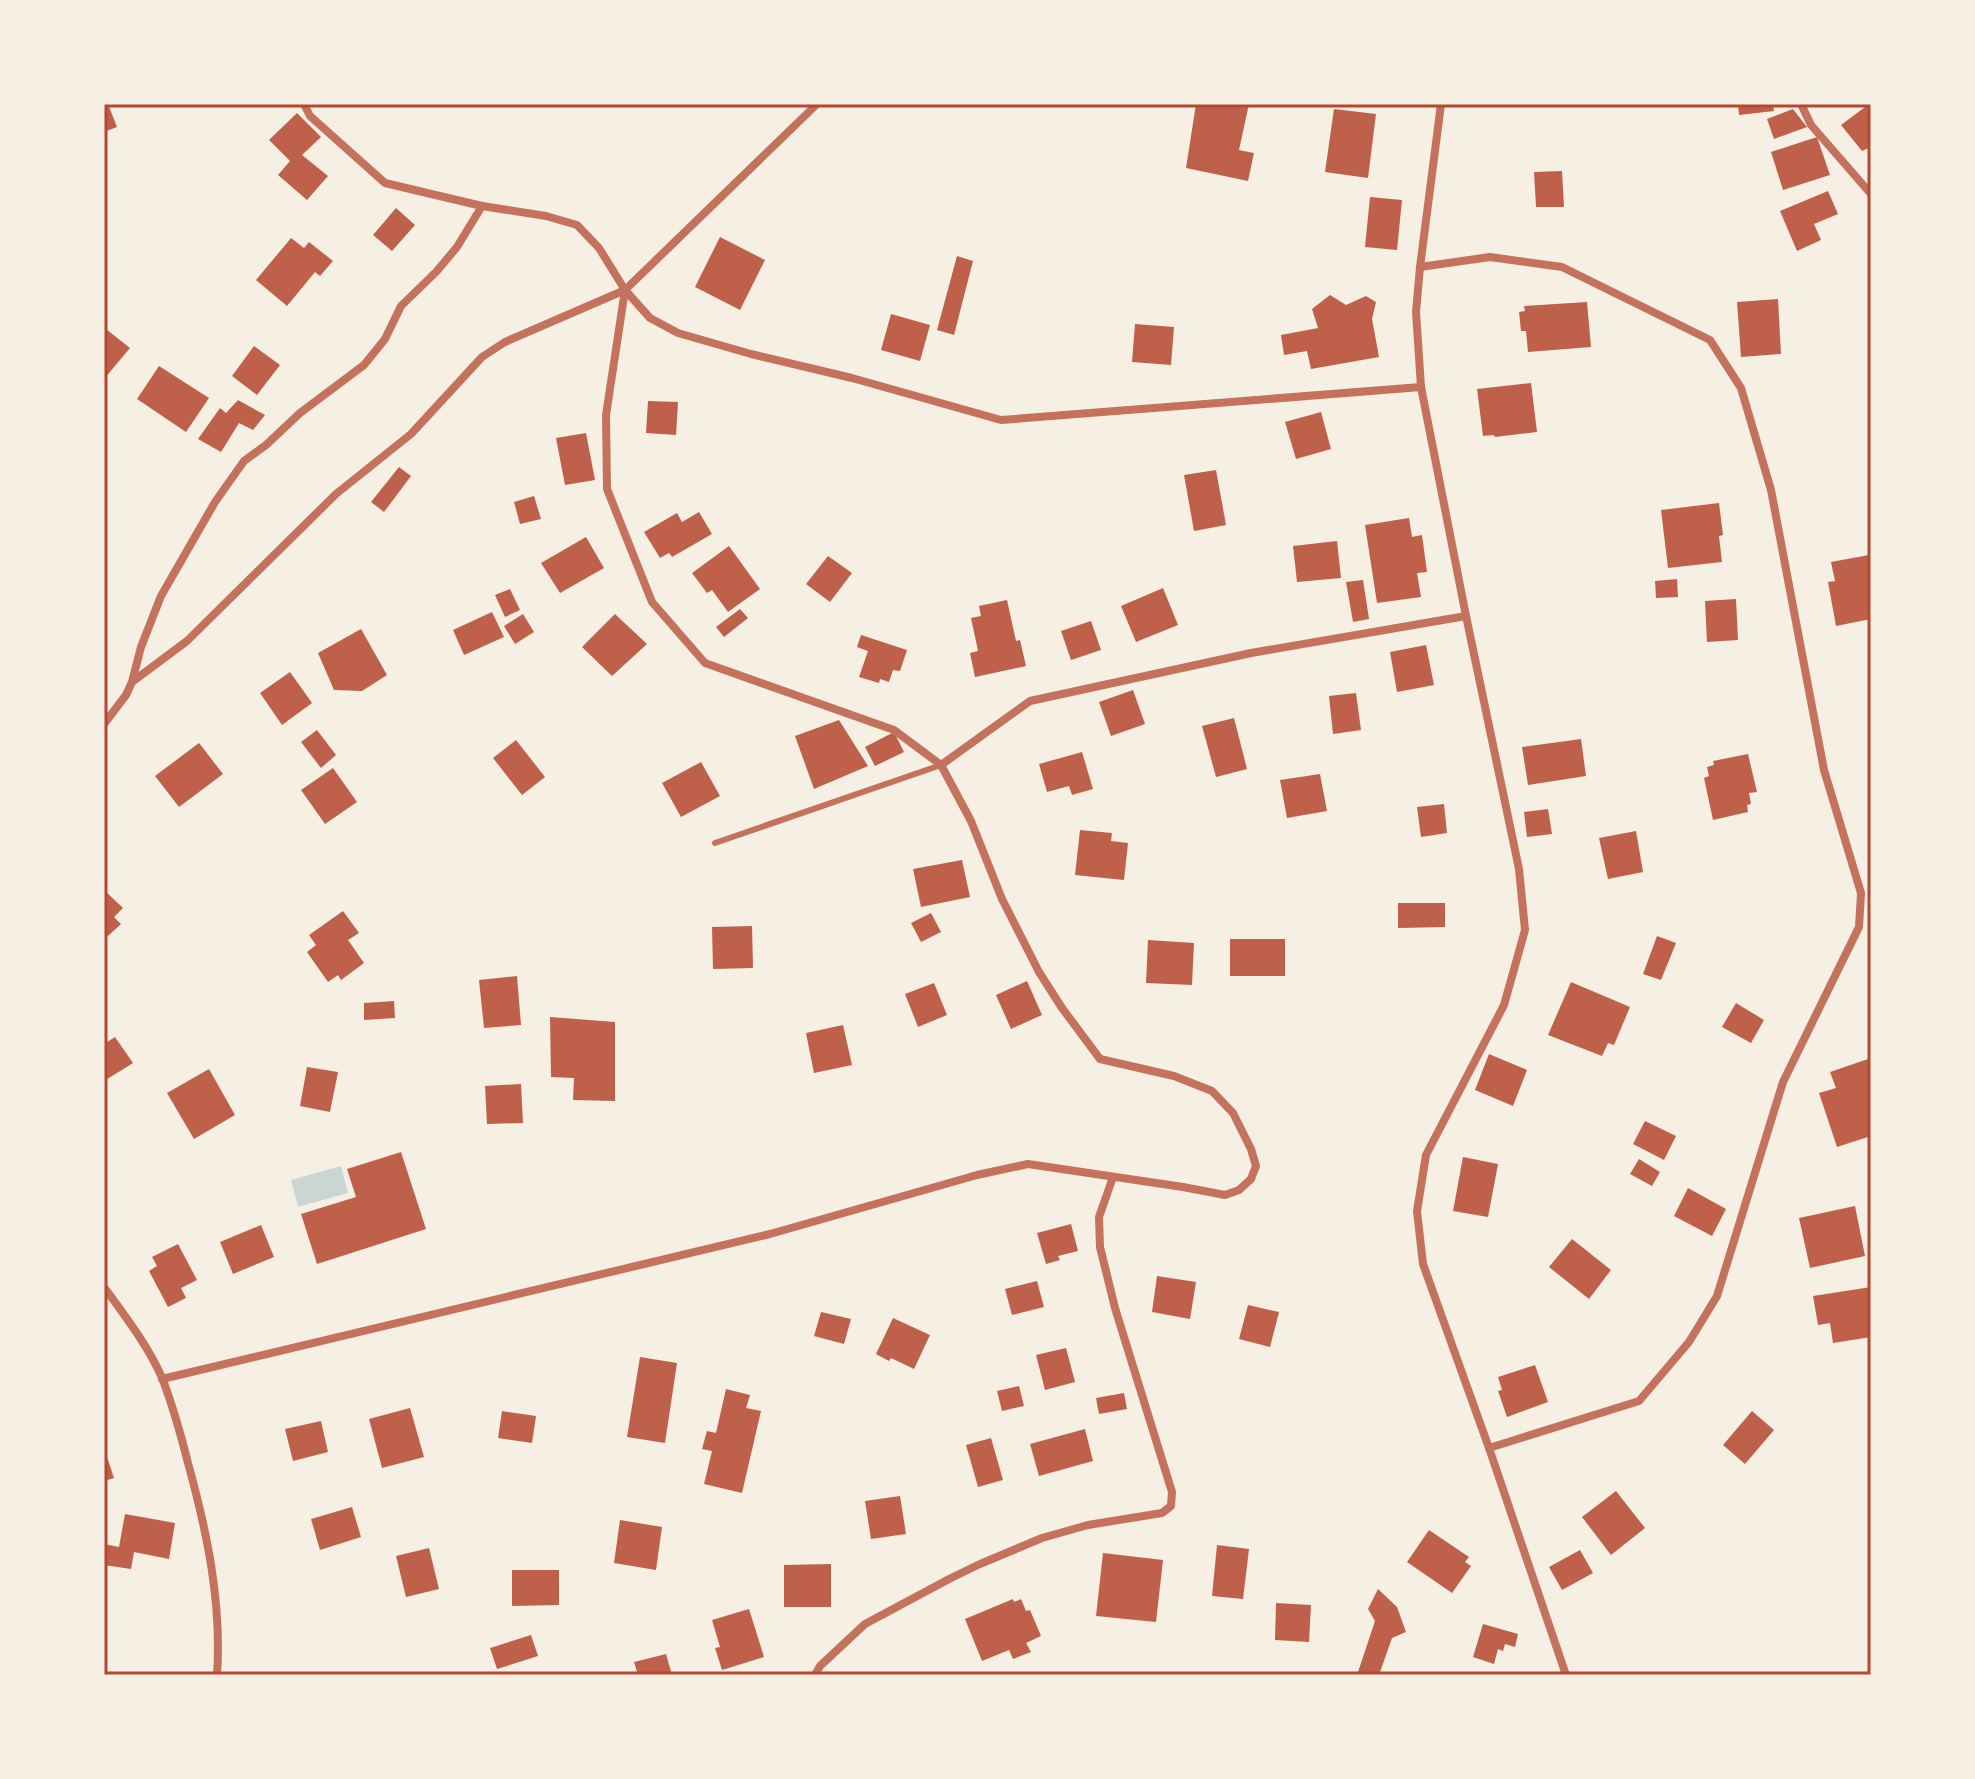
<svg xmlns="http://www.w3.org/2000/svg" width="1975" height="1779" font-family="'Sofia Sans Condensed',sans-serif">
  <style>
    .water { fill: #c9d6d2 }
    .building { fill: #bf614a }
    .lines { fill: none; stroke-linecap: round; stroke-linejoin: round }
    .service { stroke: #c5725c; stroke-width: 6 }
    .minor { stroke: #c5725c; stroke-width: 8 }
    .neatline { fill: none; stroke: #b5482f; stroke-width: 3 }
  </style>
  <rect width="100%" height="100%" fill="#f6efe4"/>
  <polygon class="water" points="341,1166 348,1193 298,1207 291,1180"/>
  <g class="building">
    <polygon points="104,104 108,104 117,127 104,132"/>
    <polygon points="1196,104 1249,104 1239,150 1254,153 1248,181 1186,168"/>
    <polygon points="1738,104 1773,104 1774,111 1739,115"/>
    <polygon points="1869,104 1871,104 1871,147 1862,151 1841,125"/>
    <polygon points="1334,109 1376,114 1368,178 1325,172"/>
    <polygon points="1793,109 1807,127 1774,139 1767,119"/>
    <polygon points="297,113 321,137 302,155 328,176 307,200 278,175 290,161 269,140"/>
    <polygon points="1817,137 1830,175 1783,190 1771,152"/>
    <polygon points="1562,171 1564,207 1536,207 1534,172"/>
    <polygon points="1828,191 1838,214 1814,224 1821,240 1797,251 1780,211"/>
    <polygon points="1370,197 1402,200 1397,250 1365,247"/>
    <polygon points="396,208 415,225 392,251 373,235"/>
    <polygon points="720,237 765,260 740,310 695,287"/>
    <polygon points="291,238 304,248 309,242 333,261 320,276 315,272 287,306 256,280"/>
    <polygon points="957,256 973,261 954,335 937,330"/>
    <polygon points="1330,295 1346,305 1366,296 1376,302 1372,319 1379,357 1311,369 1307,351 1284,355 1281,335 1318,328 1312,309"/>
    <polygon points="1778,299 1781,354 1741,357 1737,302"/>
    <polygon points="1587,302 1591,347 1528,352 1526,331 1521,331 1519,312 1525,311 1524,306"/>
    <polygon points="891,314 930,325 920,361 881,350"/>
    <polygon points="1135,324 1174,327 1171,365 1132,362"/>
    <polygon points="106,329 130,348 104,379 104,331"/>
    <polygon points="254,346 280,365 257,395 232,376"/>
    <polygon points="159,366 209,398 186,432 137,399"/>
    <polygon points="1531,383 1537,432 1495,437 1494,435 1483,436 1477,389"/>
    <polygon points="238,400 265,415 253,430 239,423 221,452 198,439 220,408 226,413"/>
    <polygon points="648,401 678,402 676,435 646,433"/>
    <polygon points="1321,412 1331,449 1296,459 1285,422"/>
    <polygon points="586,433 595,480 565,485 556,438"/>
    <polygon points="399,467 411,476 384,512 371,502"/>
    <polygon points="1216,470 1226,525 1194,531 1184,475"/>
    <polygon points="534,496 541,519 520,524 514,502"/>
    <polygon points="1719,503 1723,535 1719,536 1722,562 1668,568 1661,510"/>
    <polygon points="699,512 712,534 672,557 669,553 660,558 644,532 677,513 682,522"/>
    <polygon points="1409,518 1412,537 1422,535 1427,572 1417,573 1421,597 1377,603 1365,525"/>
    <polygon points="586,537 604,568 560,593 541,563"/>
    <polygon points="1337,541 1341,578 1297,582 1293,546"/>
    <polygon points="729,546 760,589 728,612 712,590 707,593 692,573"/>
    <polygon points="1869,555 1871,619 1836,626 1828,582 1835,581 1831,562"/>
    <polygon points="828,556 852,573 830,602 806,584"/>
    <polygon points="1677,579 1678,597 1656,598 1655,581"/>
    <polygon points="1363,580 1369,619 1353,622 1346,582"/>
    <polygon points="1163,588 1178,625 1136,642 1121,606"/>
    <polygon points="510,589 520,610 505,617 495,595"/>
    <polygon points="1736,599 1738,640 1707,642 1705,601"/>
    <polygon points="1007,600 1016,641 1020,640 1026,666 975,677 970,653 978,651 971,618 981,616 979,606"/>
    <polygon points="740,609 748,618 724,637 716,627"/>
    <polygon points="492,612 504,637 464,655 453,630"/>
    <polygon points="523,614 534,632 515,644 504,626"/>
    <polygon points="615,614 647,644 612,676 582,647"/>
    <polygon points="1091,621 1101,650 1071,660 1061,631"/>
    <polygon points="361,629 387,675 362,691 334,690 318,653"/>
    <polygon points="861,635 907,650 900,671 893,670 889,682 880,679 879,683 859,677 868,651 857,647"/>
    <polygon points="1426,645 1434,685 1397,692 1390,652"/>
    <polygon points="290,672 312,703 282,725 260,693"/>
    <polygon points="1133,690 1145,724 1111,736 1099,702"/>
    <polygon points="1356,693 1361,730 1333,734 1329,696"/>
    <polygon points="1234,718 1247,769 1216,777 1202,726"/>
    <polygon points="839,720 868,766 814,789 795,736"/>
    <polygon points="317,730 336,755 321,768 301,742"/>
    <polygon points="894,732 904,752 875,766 865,747"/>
    <polygon points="1581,739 1586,776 1528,785 1522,747"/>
    <polygon points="516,740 545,777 522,795 493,758"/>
    <polygon points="199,743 223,774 179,807 155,776"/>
    <polygon points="1082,752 1093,789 1072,795 1069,786 1047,792 1039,764"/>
    <polygon points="1748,754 1757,792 1749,793 1751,804 1747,805 1748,812 1713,820 1704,778 1709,776 1707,767 1714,765 1713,761"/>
    <polygon points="701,762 720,796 681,817 662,783"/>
    <polygon points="333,768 357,802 325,824 301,790"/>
    <polygon points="1320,774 1327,811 1287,818 1280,780"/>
    <polygon points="1444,804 1447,833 1421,837 1417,807"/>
    <polygon points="1548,809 1552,834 1527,837 1524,812"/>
    <polygon points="1080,830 1112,833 1111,841 1128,843 1124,880 1075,875"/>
    <polygon points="1636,831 1643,872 1608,879 1599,838"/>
    <polygon points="962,860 970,897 921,907 913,869"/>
    <polygon points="104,890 123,908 114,917 121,924 108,936 104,932"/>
    <polygon points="1398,903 1445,903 1445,927 1398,928"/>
    <polygon points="343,911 359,933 348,940 364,963 341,980 338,975 328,982 307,952 316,945 309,935"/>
    <polygon points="931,913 941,932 921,942 911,923"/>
    <polygon points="752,926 753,968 713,969 712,927"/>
    <polygon points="1657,936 1676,943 1661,980 1643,974"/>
    <rect x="1230" y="939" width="55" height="37"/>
    <polygon points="1148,940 1194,943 1192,985 1146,983"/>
    <polygon points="517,976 521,1025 484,1028 479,980"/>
    <polygon points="1027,981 1042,1015 1011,1029 996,995"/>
    <polygon points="1571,982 1630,1007 1614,1045 1608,1043 1602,1056 1548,1035"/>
    <polygon points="934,983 947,1015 918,1027 905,994"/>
    <polygon points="394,1001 395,1018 364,1020 364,1003"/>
    <polygon points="1736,1003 1764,1020 1751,1043 1722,1027"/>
    <polygon points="550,1017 615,1022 615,1101 573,1100 574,1078 551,1077"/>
    <polygon points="843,1025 852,1065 814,1073 806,1033"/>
    <polygon points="115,1037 133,1063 104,1081 104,1044"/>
    <polygon points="1489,1054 1527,1070 1513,1106 1475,1090"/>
    <polygon points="1871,1058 1871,1136 1837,1147 1819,1093 1836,1088 1830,1072"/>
    <polygon points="307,1067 338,1072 330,1112 300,1106"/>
    <polygon points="209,1069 235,1115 194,1139 167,1093"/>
    <polygon points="521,1084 523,1123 487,1124 485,1086"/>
    <polygon points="1645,1121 1676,1136 1664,1160 1633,1144"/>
    <polygon points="401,1152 426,1229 317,1264 301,1214 356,1197 347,1169"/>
    <polygon points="1463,1157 1498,1164 1488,1217 1453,1211"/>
    <polygon points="1639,1159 1660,1172 1652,1186 1630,1174"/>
    <polygon points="1688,1188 1726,1209 1712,1236 1674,1216"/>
    <polygon points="1855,1206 1865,1256 1810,1268 1799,1218"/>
    <polygon points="1071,1224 1078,1251 1058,1256 1060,1260 1046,1264 1037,1233"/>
    <polygon points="261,1225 274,1257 233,1274 220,1242"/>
    <polygon points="1572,1239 1611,1270 1589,1299 1549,1267"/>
    <polygon points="178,1244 197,1280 181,1288 186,1298 168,1307 149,1271 157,1266 152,1257"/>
    <polygon points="1157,1276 1196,1282 1190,1319 1152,1312"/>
    <polygon points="1037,1281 1044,1307 1012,1315 1005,1289"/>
    <polygon points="1871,1287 1871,1337 1833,1343 1830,1323 1818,1325 1813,1296"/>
    <polygon points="1248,1305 1279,1312 1270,1347 1239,1339"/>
    <polygon points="821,1312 851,1319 844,1344 814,1336"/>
    <polygon points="893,1318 930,1335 914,1369 891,1358 889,1361 876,1354"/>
    <polygon points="1066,1348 1075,1382 1045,1390 1036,1355"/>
    <polygon points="640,1357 677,1363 665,1443 627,1437"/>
    <polygon points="1535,1365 1548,1402 1507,1417 1498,1391 1502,1390 1498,1377"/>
    <polygon points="1019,1386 1024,1406 1002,1411 997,1391"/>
    <polygon points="726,1389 750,1395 746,1408 761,1411 742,1493 704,1484 712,1451 702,1449 707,1431 716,1433"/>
    <polygon points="1124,1393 1127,1409 1099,1414 1096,1398"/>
    <polygon points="410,1408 424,1457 382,1468 369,1419"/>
    <polygon points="502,1411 536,1416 532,1443 498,1438"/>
    <polygon points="1752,1411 1774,1430 1745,1464 1723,1445"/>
    <polygon points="321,1421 328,1452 293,1461 285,1429"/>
    <polygon points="1085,1429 1093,1461 1039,1476 1030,1444"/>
    <polygon points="991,1438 1003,1480 978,1487 966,1445"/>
    <polygon points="104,1448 114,1478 104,1481"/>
    <polygon points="1616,1491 1645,1528 1611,1555 1582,1517"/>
    <polygon points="900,1496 906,1534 871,1539 865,1501"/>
    <polygon points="352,1507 361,1537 320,1550 311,1519"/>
    <polygon points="125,1514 175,1523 169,1559 134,1552 131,1569 104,1565 104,1544 119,1547"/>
    <polygon points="620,1520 662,1527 656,1570 614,1563"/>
    <polygon points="1429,1530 1469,1557 1465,1562 1471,1566 1452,1593 1407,1562"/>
    <polygon points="1217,1545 1249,1549 1243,1599 1212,1596"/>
    <polygon points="429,1548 439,1589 406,1597 396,1556"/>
    <polygon points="1580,1550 1593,1573 1562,1590 1549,1567"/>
    <polygon points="1103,1553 1163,1560 1156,1622 1096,1616"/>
    <polygon points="831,1564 831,1607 784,1607 784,1565"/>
    <polygon points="512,1570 559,1570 559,1605 512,1606"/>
    <polygon points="1378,1589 1397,1607 1406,1632 1392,1638 1379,1675 1357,1675 1375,1621 1368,1609"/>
    <polygon points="1013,1599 1014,1602 1021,1599 1026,1611 1030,1610 1041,1636 1026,1643 1031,1652 1013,1659 1009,1650 982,1661 965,1619"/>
    <polygon points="1276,1603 1311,1605 1309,1642 1275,1640"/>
    <polygon points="749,1609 764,1657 722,1670 715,1648 720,1647 712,1620"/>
    <polygon points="1483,1624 1518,1634 1515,1647 1505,1644 1503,1651 1498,1649 1494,1664 1473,1657"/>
    <polygon points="531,1635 538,1656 497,1669 490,1648"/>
    <polygon points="666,1654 672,1675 638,1675 634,1662"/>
  </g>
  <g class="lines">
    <polyline class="service" points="715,843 941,765"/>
    <g class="minor">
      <polyline points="304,104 310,116 385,183 482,206 546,216 577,225 599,248 625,290 650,318 678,333 751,354 852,378 1001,420 1421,387"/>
      <polyline points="1441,104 1420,267 1416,312 1421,387 1466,616 1519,869 1525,930 1504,1005 1426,1155 1417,1211 1423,1264 1489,1448 1566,1675"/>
      <polyline points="1801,104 1811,125 1871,194"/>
      <polyline points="1420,267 1490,257 1562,267 1710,340 1741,388 1771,490 1824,770 1861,893 1859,927 1783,1082 1717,1296 1689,1342 1639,1401 1489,1448"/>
      <polyline points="132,682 187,641 336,494 411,434 482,357 505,342 625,290 817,104"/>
      <polyline points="104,724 126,695 132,682 141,647 161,596 215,502 244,461 266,445 300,413 364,365 385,339 401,306 436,272 457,247 482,206"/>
      <polyline points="941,765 1030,701 1251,653 1466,616"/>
      <path d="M104,1287c21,29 45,60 59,93 10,27 18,55 25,83 19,69 34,140 29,212"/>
      <polyline points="162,1379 770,1234 977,1175 1028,1164 1183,1187 1225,1195 1239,1190 1251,1179 1256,1166 1251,1149 1233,1113 1212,1091 1174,1076 1100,1059 1062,1008 1039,972 1002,899 971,821 941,765 894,730 705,663 652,602 607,489 606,415 625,290"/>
      <polyline points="815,1675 820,1666 865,1624 951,1578 980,1564 1042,1538 1088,1525 1162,1513 1171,1506 1172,1492 1115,1308 1100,1247 1099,1217 1113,1177"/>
    </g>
  </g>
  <rect width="1975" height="1779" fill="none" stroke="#f6efe4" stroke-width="212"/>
  <rect x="106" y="106" width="1763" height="1567" class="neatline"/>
</svg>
